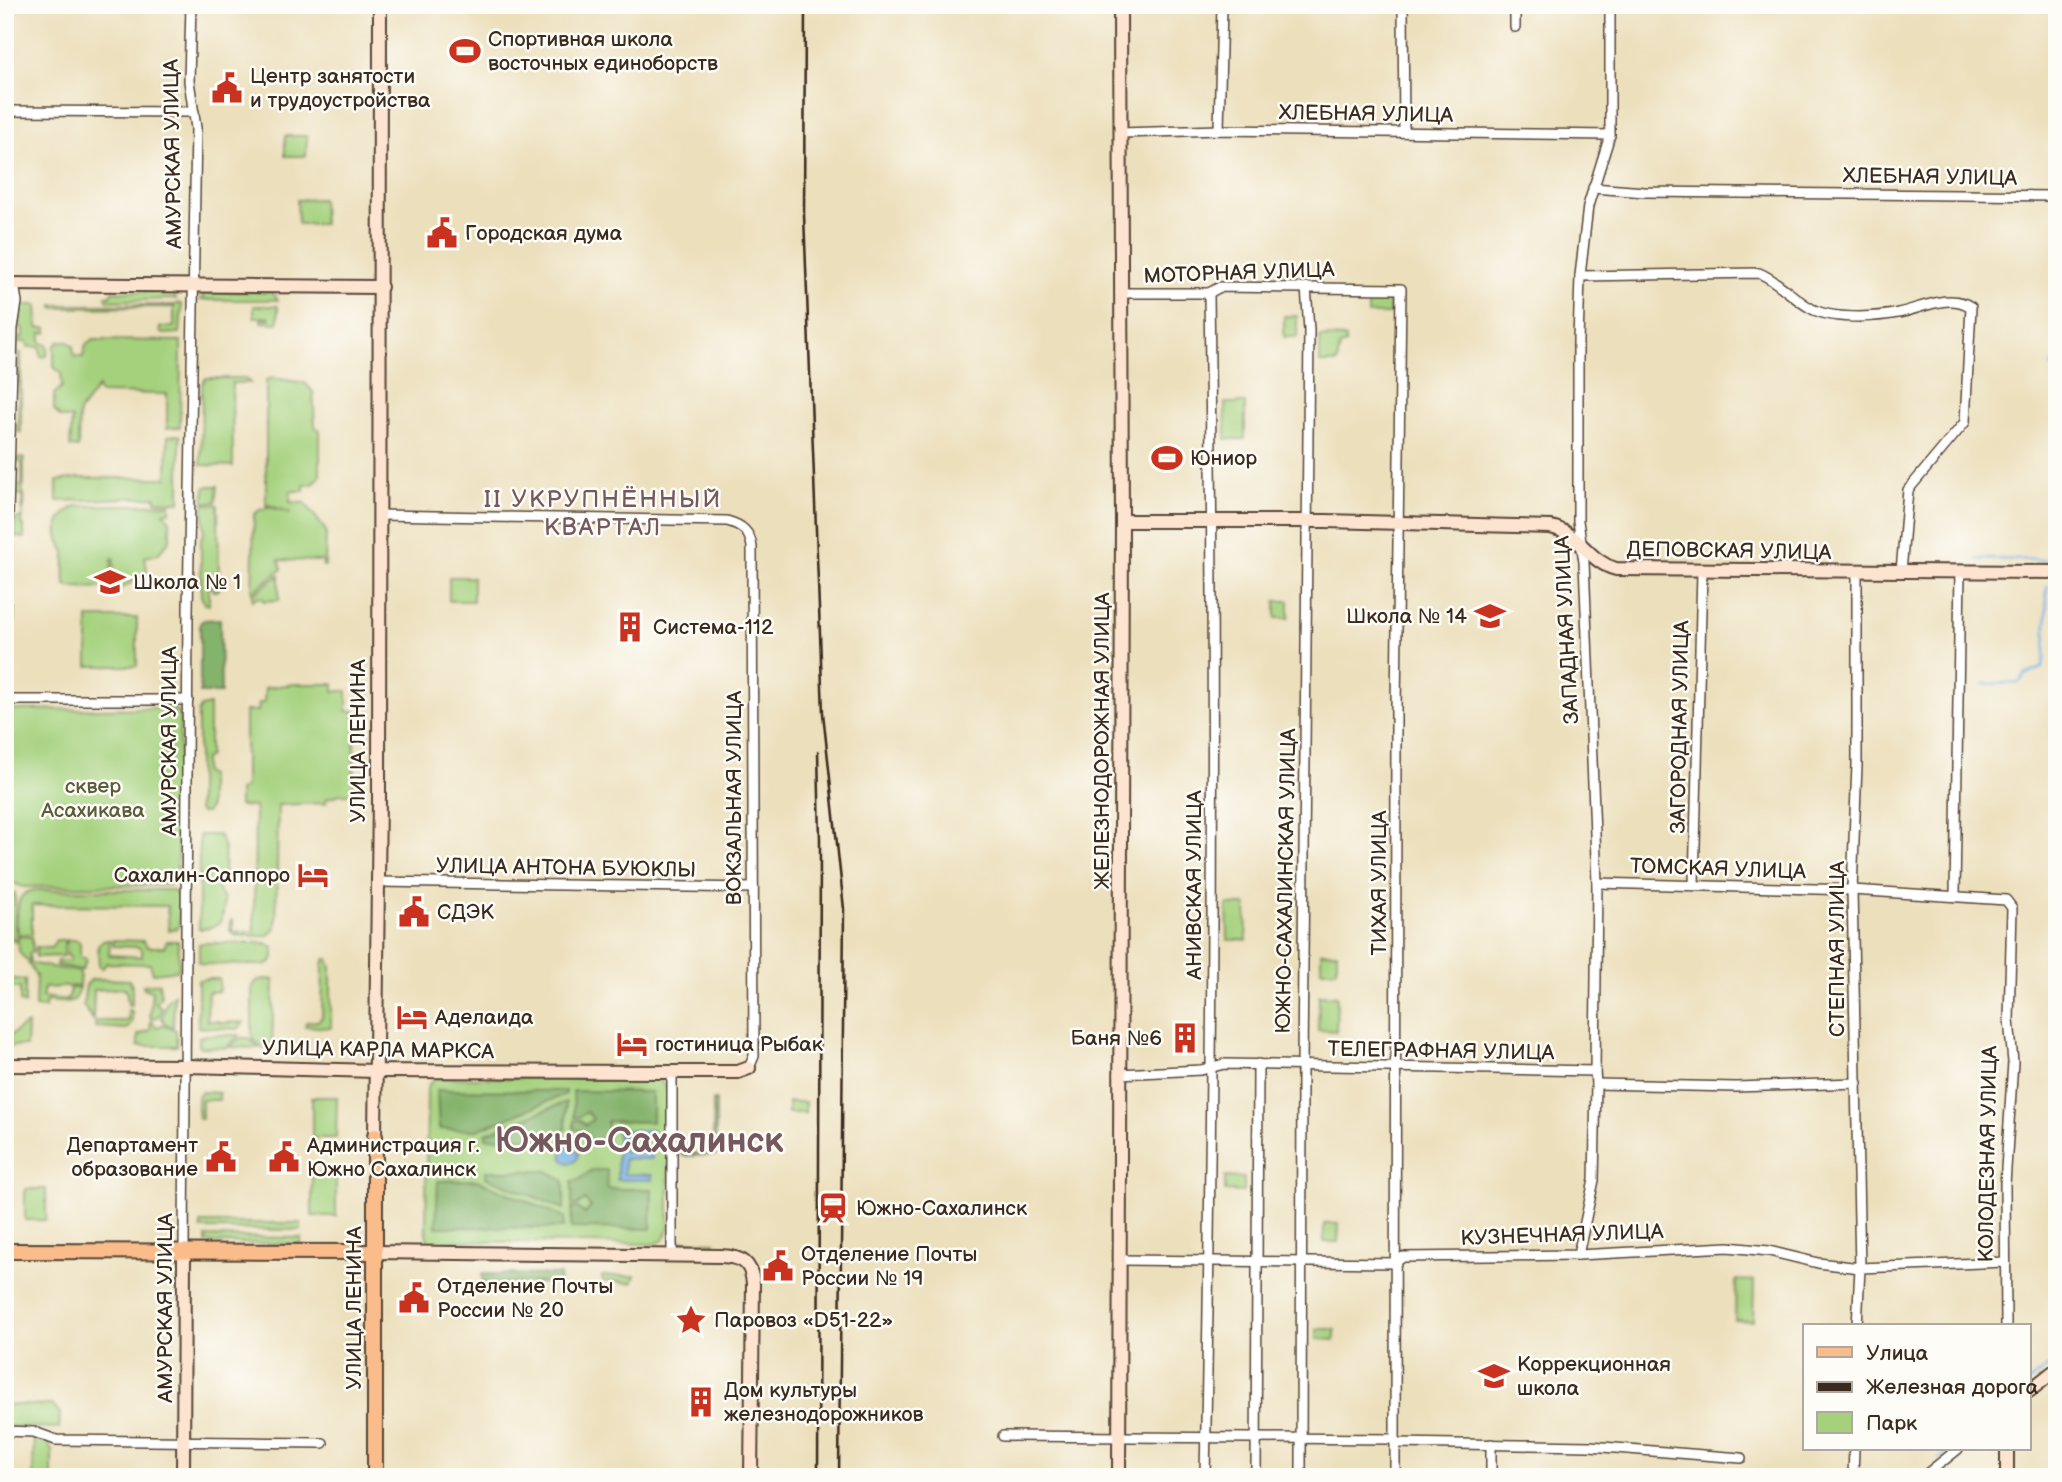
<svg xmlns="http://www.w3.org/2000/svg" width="2062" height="1482" font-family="'Balsamiq Sans',sans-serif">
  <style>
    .green { fill: #a5d17d; stroke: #707e4e; stroke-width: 2 }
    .forest { fill: #84b36c; stroke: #606e45; stroke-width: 2 }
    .water { fill: #70ade2; stroke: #566c80; stroke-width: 2 }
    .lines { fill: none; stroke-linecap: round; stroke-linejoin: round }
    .stream { stroke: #70ade2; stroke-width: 2.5 }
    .street-casing { stroke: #564536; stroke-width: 12 }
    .secondary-casing { stroke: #564536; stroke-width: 16 }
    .primary-casing { stroke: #564536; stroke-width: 18 }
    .street { stroke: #fff; stroke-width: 9 }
    .secondary { stroke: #fde4d0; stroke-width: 12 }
    .primary { stroke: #f9bc8a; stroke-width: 14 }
    .rail { stroke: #3b2a1e; stroke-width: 2.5 }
    .labels { text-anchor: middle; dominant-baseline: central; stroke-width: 5; stroke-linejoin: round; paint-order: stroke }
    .poi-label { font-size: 21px; fill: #3b2a1e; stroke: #fdfcf7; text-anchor: start }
    .street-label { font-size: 21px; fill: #3b2a1e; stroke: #fdfcf7 }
    .park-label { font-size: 21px; fill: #5b5c3a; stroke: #fdfcf7 }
    .quarter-label { font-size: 24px; letter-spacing: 2px; fill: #76595e; stroke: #fdfcf7 }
    .town-label { font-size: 35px; font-weight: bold; fill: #76595e; stroke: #fdfcf7 }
  </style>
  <rect width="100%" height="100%" fill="#fdfcf7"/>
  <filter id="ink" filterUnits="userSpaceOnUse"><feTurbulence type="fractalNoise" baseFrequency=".0143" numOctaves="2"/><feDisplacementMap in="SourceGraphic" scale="14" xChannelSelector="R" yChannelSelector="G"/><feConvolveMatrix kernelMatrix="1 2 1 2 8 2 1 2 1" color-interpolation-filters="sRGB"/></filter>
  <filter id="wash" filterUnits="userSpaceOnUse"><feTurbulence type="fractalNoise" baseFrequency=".00686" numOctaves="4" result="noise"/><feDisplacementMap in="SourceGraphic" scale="28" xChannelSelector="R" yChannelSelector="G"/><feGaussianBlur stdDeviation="1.57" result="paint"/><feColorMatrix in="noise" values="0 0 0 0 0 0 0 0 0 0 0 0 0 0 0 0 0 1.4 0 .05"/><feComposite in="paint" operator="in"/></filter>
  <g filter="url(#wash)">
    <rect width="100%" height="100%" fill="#ecdfbc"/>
    <g class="green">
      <polygon points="285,136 307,136 306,156 285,156"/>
      <polygon points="322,199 323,224 298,224 297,200"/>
      <polygon points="112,291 174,292 176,299 108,301 106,296 110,296"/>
      <polygon points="207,291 210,294 216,292 272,292 278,300 200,300"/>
      <polygon points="1368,300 1388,300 1390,314 1368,314"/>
      <polygon points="178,303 182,305 180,333 162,334 160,331 160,327 174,327 174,307 53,308 53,305 176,305"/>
      <polygon points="21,305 37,305 38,328 47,328 47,333 41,333 41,342 48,346 47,356 41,357 40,347 28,347 27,342 19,342 19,338 23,337 23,328 19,328"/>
      <polygon points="254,306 278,306 278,323 261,322 261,319 270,319 269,317 254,317"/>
      <rect x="1284" y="316" width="13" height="21"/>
      <polygon points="1320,337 1346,338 1346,344 1340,346 1337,363 1320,363"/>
      <polygon points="93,340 181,341 180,427 167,428 167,394 99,393 98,387 79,412 78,448 70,447 72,419 60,417 54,410 54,394 62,387 61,373 54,367 54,347 58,342 67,341 73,346 74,356 83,357 86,345"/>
      <polygon points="19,353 21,353 21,433 18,431"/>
      <polygon points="206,378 245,378 250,383 232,383 233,466 201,465 202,384"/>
      <polygon points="273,378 305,383 313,392 315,427 320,430 320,476 313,484 304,485 304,491 291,491 290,502 305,503 326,531 325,566 323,566 322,561 279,560 282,569 252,592 254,515 259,510 266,509 266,506 291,513 266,504 266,380"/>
      <polygon points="1225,403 1245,403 1245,439 1226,439"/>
      <polygon points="177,435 180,436 180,502 156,501 156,497 57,501 57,481 77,478 167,478 168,436"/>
      <path d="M16,458h8v26l-2,5c5,11 1,23 -1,33l3,5v11l-9,-2v-17l7,-2v-22l-7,-1 1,-8 6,-1v-23l-6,-1z"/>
      <polygon points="208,486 218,486 216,502 204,502 205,488"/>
      <path d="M170,504v8l-6,1 6,8v19l-12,14 -13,3 2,14 -2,5 -26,13 -7,-1 2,-30h-2l-3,30 -39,-1 -5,-3c-1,-10 0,-20 0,-30 0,-4 -5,-9 -6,-15 -5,-15 5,-27 18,-33z"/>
      <polygon points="204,504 218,505 219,590 214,591 212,586 209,586 209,605 205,604 201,596 201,538 204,533"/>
      <polygon points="279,575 279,600 263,601 263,598 253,598 253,601 252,595"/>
      <rect x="449" y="577" width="24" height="24"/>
      <rect x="1276" y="601" width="13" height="17"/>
      <rect x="88" y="618" width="49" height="48"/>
      <polygon points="294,684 334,684 334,691 347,691 347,711 355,711 354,794 340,794 326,799 326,803 278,805 276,928 267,936 236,936 230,931 231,920 233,920 233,932 254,932 255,807 239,806 239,791 245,787 245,711 258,711 259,703 264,703 265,688"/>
      <polygon points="209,705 209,756 204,759 204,773 209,776 209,808 206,813 200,813 198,810 198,713 201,707"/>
      <polygon points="171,708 177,711 180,716 177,868 170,885 23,887 11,882 8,877 8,712 16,710"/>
      <path d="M199,835h19c9,10 6,29 6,43l-6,3v11l6,7c-1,21 -1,30 -25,30z"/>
      <path d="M35,890h137l7,6v29l-2,3 -8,2 -2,-24 -135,-1v29h-14c0,-19 -6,-41 17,-44z"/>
      <polygon points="13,893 15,893 15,942 5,932 5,902"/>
      <polygon points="1227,905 1246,905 1247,940 1228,940"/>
      <path d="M18,936l14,1 1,16h-4l1,8c-12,-5 -12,-12 -12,-25z"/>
      <polygon points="56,940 64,940 64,956 36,957 36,947 51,948"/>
      <polygon points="67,940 77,940 80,943 80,958 85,958 86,961 82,970 56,965 57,961 70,961 70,956 67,956"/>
      <polygon points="110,940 109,955 142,957 142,950 138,947 113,946 113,940 144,941 147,947 164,947 167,941 178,941 179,970 153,973 150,964 106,963 103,968 99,967 98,946 102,941"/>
      <polygon points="203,943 266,943 274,947 274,958 270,963 264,965 203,964 199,962 199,944"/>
      <rect x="1321" y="952" width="16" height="18"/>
      <polygon points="325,959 328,959 331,968 331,1028 305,1026 306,1022 318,1021 322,1017 323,964"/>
      <polygon points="28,963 80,972 79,986 44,988 42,997 68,1000 70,988 79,988 75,999 68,1003 46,1001 45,1008 35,1007 36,976"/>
      <polygon points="5,978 25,980 25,1004 20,1002 20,988 5,988"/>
      <polygon points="92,979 129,980 132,985 132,1005 128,1005 126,988 94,990 93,1020 83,1005 86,985"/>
      <polygon points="204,979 219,979 219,991 208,992 207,1021 219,1021 220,1023 244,1022 238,1029 198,1027 198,980"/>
      <polygon points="264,979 274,980 272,1048 262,1048 252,1037 252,987 257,981"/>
      <polygon points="159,983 161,997 156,1002 162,1009 159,1016 155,1018 150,1016 152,991 144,988 143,985"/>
      <polygon points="174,995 173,1027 164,1023 162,1017 167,1001"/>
      <polygon points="1319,995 1337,996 1336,1031 1318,1030"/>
      <polygon points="128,1010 132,1011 132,1022 127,1029 95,1027 96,1021 128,1021"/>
      <polygon points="151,1019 156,1027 163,1025 176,1030 177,1046 138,1046 138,1035 150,1030"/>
      <polygon points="27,1024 26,1046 5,1046 5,1039"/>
      <polygon points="206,1035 239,1035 226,1048 199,1047 199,1037"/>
      <polygon points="240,1038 249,1038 259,1048 230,1047"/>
      <path d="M437,1078h216c9,3 13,7 16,16v135c-3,10 -8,15 -18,15l-205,-3 -4,4 -13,-1 -3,-11 1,-145 2,-4z"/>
      <polygon points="202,1092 219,1093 219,1100 202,1100 202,1119 199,1119 197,1097"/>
      <polygon points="312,1097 337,1097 336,1138 312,1138"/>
      <rect x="788" y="1102" width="17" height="11"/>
      <polygon points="312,1174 336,1175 336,1216 312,1216"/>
      <polygon points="1225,1177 1244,1178 1244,1192 1225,1191"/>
      <rect x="25" y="1189" width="21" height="31"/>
      <polygon points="201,1223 301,1223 301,1230 201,1229"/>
      <polygon points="1324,1224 1339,1224 1338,1242 1324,1242"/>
      <polygon points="206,1237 301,1238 301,1244 206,1243"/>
      <path d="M676,1241l39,1c-5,12 -27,10 -37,5z"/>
      <polygon points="602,1276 635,1276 632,1283 603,1281"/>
      <polygon points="1736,1280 1754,1281 1753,1321 1735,1320"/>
      <polygon points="1317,1329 1335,1329 1335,1340 1317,1339"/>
      <polygon points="5,1405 52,1405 60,1413 59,1428 5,1426"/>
      <polygon points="34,1437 45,1438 52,1451 52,1477 33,1477"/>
    </g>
    <g class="forest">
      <polygon points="220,619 221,693 200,693 200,623 204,620"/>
      <polygon points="437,1090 566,1091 566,1094 477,1130 439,1129"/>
      <polygon points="573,1091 652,1092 652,1122 607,1121 607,1141 592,1141 581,1131 574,1129 574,1120 579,1120 586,1125 593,1119 587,1112 579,1117 574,1117"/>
      <polygon points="713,1100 716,1100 716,1155 683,1156 681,1153 713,1153"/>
      <polygon points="566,1102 566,1129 550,1138 486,1138 486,1133"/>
      <polygon points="592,1170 607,1170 607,1189 652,1189 651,1229 571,1228 572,1208 578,1208 585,1214 591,1207 585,1200 578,1205 572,1205 572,1181 580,1179"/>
      <polygon points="486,1171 548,1171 564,1181 564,1209 486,1177"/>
      <polygon points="477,1180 564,1217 563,1228 436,1227 438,1181"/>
      <polygon points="482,1274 560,1275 559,1283 482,1283"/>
    </g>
    <g class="water">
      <polygon points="617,1130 652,1130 652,1135 624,1135 624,1152 652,1152 652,1159 624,1159 624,1174 652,1175 652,1180 617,1180"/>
      <circle cx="570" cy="1155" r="8"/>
    </g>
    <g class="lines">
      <g class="stream">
        <polyline points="2051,367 2057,359"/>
        <polyline points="1976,559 2057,560"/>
        <polyline points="1983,684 2019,683 2025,675 2042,668 2045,657 2047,586"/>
        <polyline points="2029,1382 2057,1359"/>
        <polyline points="1939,1459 1951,1449"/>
      </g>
    </g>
  </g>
  <g filter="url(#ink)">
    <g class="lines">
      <g class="street-casing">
        <g id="street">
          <polyline points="1403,5 1404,132"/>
          <polyline points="1515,27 1515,5"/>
          <polyline points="5,111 194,112"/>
          <polyline points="1219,130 1222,5"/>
          <polyline points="1121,133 1219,130 1610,135"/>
          <polyline points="1593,188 1645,192 2057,196"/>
          <path d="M1580,276l179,-3c20,8 34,26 53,36 14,7 34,8 48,8 13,-1 26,-1 38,-4 22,-4 52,-21 73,-6l-6,115 -57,68 -7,82"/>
          <polyline points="1120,293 1209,293 1220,287 1401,289 1396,711 1395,1477"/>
          <path d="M380,515l347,6c15,4 23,11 25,26l2,509 -5,12"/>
          <polyline points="5,625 13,328 17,302 14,284"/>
          <polyline points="5,700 188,700"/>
          <polyline points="379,882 753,888"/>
          <polyline points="1597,883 1852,890 2006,900 2012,908 2009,1020 2013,1062 2005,1184 2006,1326"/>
          <polyline points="1694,885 1702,571"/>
          <polyline points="1955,895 1960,571"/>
          <polyline points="672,1072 672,1256"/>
          <polyline points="1119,1074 1201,1070 1224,1064 1595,1071"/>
          <polyline points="1596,1084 1736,1087 1857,1083"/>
          <polyline points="184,1252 188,613 196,128 189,81 191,5"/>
          <polyline points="1578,1255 1594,1180 1596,1084 1595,1071 1597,883 1584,562 1578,521 1578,341 1580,276 1588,206 1610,135 1610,5"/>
          <polyline points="1121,1260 1395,1263 1403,1257 1578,1255 1728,1247 1769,1251 1818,1263 1860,1268 2005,1262"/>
          <polyline points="1857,1326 1860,1268 1852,890 1857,765 1857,572"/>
          <polyline points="5,1431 34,1432 56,1440 323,1443"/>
          <polyline points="1003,1436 1394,1439"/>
          <polyline points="1395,1443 1590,1446 1741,1458"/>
          <path d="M1205,1477c8,-395 10,-789 4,-1184"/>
          <polyline points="1256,1477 1258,1064"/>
          <polyline points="1301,1477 1302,1065 1309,330 1306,287"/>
          <polyline points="1491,1477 1491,1444"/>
          <polyline points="1853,1477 1854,1449"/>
          <polyline points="1923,1477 1958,1449"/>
        </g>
      </g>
      <g class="secondary-casing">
        <g id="secondary">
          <polyline points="5,284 381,287"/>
          <path d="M1122,521h204l224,6c30,5 38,35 66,42l441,3"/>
          <polyline points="5,1065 187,1066 376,1071 672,1072 738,1072 749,1068"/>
          <polyline points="375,1136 379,797 380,5"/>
          <path d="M374,1252l347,4c21,1 30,6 32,27l-2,194"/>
          <polyline points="2029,1391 2057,1369"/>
          <polyline points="183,1477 184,1252"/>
          <polyline points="1119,1477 1122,521 1120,5"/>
          <polyline points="2007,1477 2007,1449"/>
        </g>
      </g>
      <g class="primary-casing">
        <g id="primary">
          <polyline points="5,1251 374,1252"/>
          <polyline points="375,1477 375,1136"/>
        </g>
      </g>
      <use href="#street" class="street"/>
      <use href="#secondary" class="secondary"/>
      <use href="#primary" class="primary"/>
      <g class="rail">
        <polyline points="805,5 804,215 823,713 844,909 839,1477"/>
        <polyline points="818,1477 820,840 818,752"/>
      </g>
    </g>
  </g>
  <defs>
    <g id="stadium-bare" transform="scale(2.415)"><path d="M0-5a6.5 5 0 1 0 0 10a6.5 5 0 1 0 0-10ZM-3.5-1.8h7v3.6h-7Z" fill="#c8321e" stroke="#fdfcf7" stroke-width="2.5" paint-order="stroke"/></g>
    <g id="civic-bare" transform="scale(2.415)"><path d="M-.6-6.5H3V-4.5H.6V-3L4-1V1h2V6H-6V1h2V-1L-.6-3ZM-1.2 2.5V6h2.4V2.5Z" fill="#c8321e" stroke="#fdfcf7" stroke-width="2.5" paint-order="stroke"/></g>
    <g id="school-bare" transform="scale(2.415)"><path d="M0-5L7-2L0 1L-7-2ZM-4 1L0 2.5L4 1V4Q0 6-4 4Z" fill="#c8321e" stroke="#fdfcf7" stroke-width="2.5" paint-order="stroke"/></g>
    <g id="building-bare" transform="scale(2.415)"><path d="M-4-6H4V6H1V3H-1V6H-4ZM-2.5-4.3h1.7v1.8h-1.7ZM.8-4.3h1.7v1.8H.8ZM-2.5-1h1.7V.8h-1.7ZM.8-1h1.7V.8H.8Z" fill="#c8321e" stroke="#fdfcf7" stroke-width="2.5" paint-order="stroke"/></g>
    <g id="hotel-bare" transform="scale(2.415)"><path d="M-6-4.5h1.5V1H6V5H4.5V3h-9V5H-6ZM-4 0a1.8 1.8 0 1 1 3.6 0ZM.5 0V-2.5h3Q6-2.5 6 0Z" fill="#c8321e" stroke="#fdfcf7" stroke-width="2.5" paint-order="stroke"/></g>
    <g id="station-bare" transform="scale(2.415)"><path d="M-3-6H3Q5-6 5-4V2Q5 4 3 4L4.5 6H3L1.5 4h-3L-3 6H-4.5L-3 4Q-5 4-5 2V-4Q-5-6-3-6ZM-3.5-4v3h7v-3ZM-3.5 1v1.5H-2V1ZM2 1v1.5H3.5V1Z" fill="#c8321e" stroke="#fdfcf7" stroke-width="2.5" paint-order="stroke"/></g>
    <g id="sight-bare" transform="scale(2.415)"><path d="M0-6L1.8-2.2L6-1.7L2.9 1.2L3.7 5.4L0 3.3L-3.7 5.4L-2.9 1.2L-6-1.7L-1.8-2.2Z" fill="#c8321e" stroke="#fdfcf7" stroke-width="2.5" paint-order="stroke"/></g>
  </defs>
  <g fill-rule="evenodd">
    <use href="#stadium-bare" x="465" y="51"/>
    <use href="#civic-bare" x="227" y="88"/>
    <use href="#civic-bare" x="442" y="233"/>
    <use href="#stadium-bare" x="1167" y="458"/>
    <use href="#school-bare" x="110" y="582"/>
    <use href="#school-bare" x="1490" y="616"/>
    <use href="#building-bare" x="630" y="627"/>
    <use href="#hotel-bare" x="313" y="875"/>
    <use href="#civic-bare" x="414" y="912"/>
    <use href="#hotel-bare" x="412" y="1017"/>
    <use href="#building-bare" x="1185" y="1038"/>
    <use href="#hotel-bare" x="632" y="1044"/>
    <use href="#civic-bare" x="221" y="1157"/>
    <use href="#civic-bare" x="284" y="1157"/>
    <use href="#station-bare" x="833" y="1208"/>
    <use href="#civic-bare" x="778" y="1266"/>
    <use href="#civic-bare" x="414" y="1298"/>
    <use href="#sight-bare" x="691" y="1320"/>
    <use href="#school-bare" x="1494" y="1376"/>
    <use href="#building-bare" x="701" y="1402"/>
  </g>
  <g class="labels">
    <g class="poi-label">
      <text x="488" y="39">Спортивная школа<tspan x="488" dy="24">восточных единоборств</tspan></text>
      <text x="250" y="76">Центр занятости<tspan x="250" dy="24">и трудоустройства</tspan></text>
      <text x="465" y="233">Городская дума</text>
      <text x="1190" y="458">Юниор</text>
      <text x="133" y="582">Школа № 1</text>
      <text x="1467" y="616" text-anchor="end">Школа № 14</text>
      <text x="653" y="627">Система-112</text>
      <text x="290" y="875" text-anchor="end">Сахалин-Саппоро</text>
      <text x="437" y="912">СДЭК</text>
      <text x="435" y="1017">Аделаида</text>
      <text x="1162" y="1038" text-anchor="end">Баня №6</text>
      <text x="655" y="1044">гостиница Рыбак</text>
      <text x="198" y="1145" text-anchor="end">Департамент<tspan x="198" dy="24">образование</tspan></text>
      <text x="307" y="1145">Администрация г.<tspan x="307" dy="24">Южно Сахалинск</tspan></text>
      <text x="856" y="1208">Южно-Сахалинск</text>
      <text x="801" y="1254">Отделение Почты<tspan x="801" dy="24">России № 19</tspan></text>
      <text x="437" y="1286">Отделение Почты<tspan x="437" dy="24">России № 20</tspan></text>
      <text x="714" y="1320">Паровоз «D51-22»</text>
      <text x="1517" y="1364">Коррекционная<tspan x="1517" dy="24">школа</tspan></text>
      <text x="724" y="1390">Дом культуры<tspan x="724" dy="24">железнодорожников</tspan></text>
    </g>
    <g class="street-label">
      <text transform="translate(1366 114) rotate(1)">ХЛЕБНАЯ УЛИЦА</text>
      <text transform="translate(173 154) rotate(-91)">АМУРСКАЯ УЛИЦА</text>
      <text transform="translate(1930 177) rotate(1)">ХЛЕБНАЯ УЛИЦА</text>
      <text transform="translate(1239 273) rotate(-2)">МОТОРНАЯ УЛИЦА</text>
      <text transform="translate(1729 551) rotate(1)">ДЕПОВСКАЯ УЛИЦА</text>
      <text transform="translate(1567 630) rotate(-93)">ЗАПАДНАЯ УЛИЦА</text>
      <text transform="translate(1680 727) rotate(-89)">ЗАГОРОДНАЯ УЛИЦА</text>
      <text transform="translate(169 741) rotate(-90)">АМУРСКАЯ УЛИЦА</text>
      <text transform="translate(358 741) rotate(-90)">УЛИЦА ЛЕНИНА</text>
      <text transform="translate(1102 741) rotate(-90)">ЖЕЛЕЗНОДОРОЖНАЯ УЛИЦА</text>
      <text transform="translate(734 798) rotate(-90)">ВОКЗАЛЬНАЯ УЛИЦА</text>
      <text transform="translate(566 868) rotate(1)">УЛИЦА АНТОНА БУЮКЛЫ</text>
      <text transform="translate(1718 869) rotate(2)">ТОМСКАЯ УЛИЦА</text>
      <text transform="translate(1286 881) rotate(-89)">ЮЖНО-САХАЛИНСКАЯ УЛИЦА</text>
      <text transform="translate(1379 883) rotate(-90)">ТИХАЯ УЛИЦА</text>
      <text transform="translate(1194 885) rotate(-90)">АНИВСКАЯ УЛИЦА</text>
      <text transform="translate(1837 949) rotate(-90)">СТЕПНАЯ УЛИЦА</text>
      <text transform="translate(378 1050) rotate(1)">УЛИЦА КАРЛА МАРКСА</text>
      <text transform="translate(1441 1051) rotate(1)">ТЕЛЕГРАФНАЯ УЛИЦА</text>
      <text transform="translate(1988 1154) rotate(-89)">КОЛОДЕЗНАЯ УЛИЦА</text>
      <text transform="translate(1562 1235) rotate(-2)">КУЗНЕЧНАЯ УЛИЦА</text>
      <text transform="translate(165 1308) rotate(-90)">АМУРСКАЯ УЛИЦА</text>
      <text transform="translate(354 1308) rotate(-90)">УЛИЦА ЛЕНИНА</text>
    </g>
    <g class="park-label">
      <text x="93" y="786">сквер<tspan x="93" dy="24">Асахикава</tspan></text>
    </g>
    <g class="quarter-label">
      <text x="603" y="499">II УКРУПНЁННЫЙ<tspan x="603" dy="28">КВАРТАЛ</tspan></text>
    </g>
    <g class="town-label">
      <text x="639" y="1141">Южно-Сахалинск</text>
    </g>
  </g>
  <rect width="2062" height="1482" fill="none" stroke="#fdfcf7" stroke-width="28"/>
  <rect x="1803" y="1324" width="228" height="126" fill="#fdfcf7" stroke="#afa8a0" stroke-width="2"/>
  <rect x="1817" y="1347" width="35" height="10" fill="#f9bc8a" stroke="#afa8a0" stroke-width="2"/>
  <text x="1866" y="1360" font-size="21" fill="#3b2a1e">Улица</text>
  <rect x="1817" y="1382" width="35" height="10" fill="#3b2a1e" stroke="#afa8a0" stroke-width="2"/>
  <text x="1866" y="1394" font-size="21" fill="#3b2a1e">Железная дорога</text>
  <rect x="1817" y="1412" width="35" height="21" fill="#a5d17d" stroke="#afa8a0" stroke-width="2"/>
  <text x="1866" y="1430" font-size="21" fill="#3b2a1e">Парк</text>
</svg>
